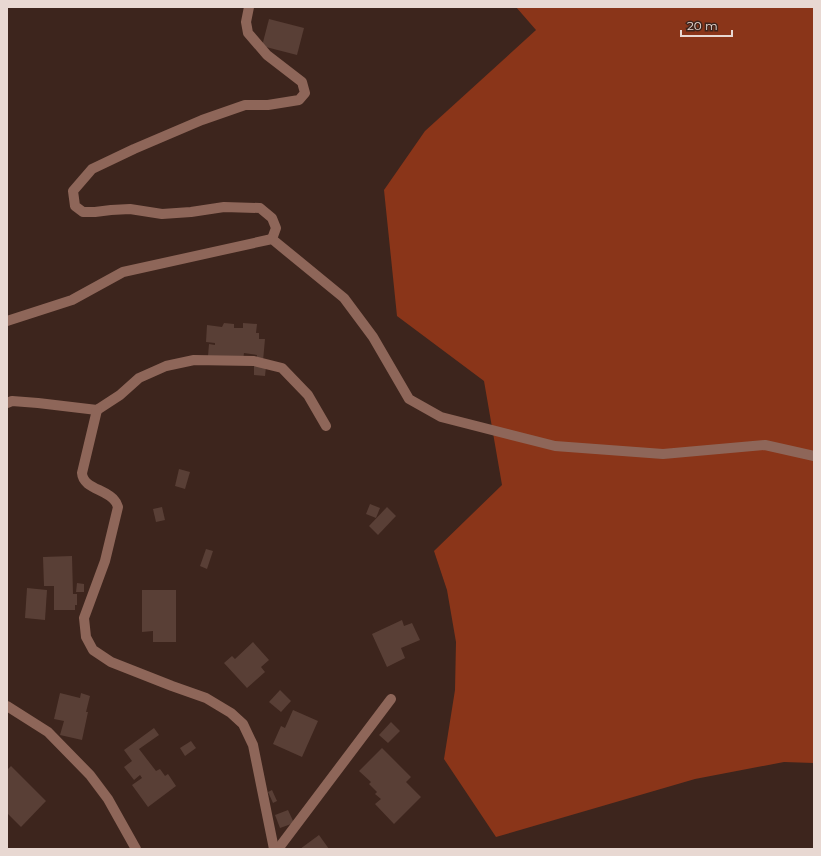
<svg xmlns="http://www.w3.org/2000/svg" width="821" height="856" font-family="Montserrat,sans-serif">
  <style>
    .forest { fill: #8a3519 }
    .building { fill: #593f36 }
    .lines { fill: none; stroke-linecap: round; stroke-linejoin: round }
    .minor { stroke: #8e6659; stroke-width: 10 }
  </style>
  <rect width="100%" height="100%" fill="#3d251d"/>
  <polygon class="forest" points="516,7 814,7 814,763 784,762 695,779 496,837 444,759 455,690 456,642 447,590 434,551 502,485 484,381 397,316 384,190 425,131 536,30"/>
  <g class="building">
    <polygon points="269,19 304,28 297,55 262,46"/>
    <polygon points="224,323 234,324 234,328 243,328 243,323 257,324 256,333 259,333 259,339 265,339 263,361 256,361 257,355 244,353 243,360 208,356 209,344 215,345 215,343 206,342 207,325 222,327"/>
    <polygon points="254,366 266,367 265,376 254,375"/>
    <polygon points="179,469 190,472 185,489 175,486"/>
    <polygon points="370,504 380,508 376,518 366,514"/>
    <polygon points="162,507 165,520 156,522 153,509"/>
    <polygon points="387,507 396,516 378,535 369,526"/>
    <polygon points="206,549 213,551 207,569 200,566"/>
    <polygon points="72,556 73,594 77,594 77,605 75,605 75,610 54,610 54,586 44,586 43,557"/>
    <polygon points="77,583 84,584 84,592 76,592"/>
    <polygon points="27,588 47,590 45,620 25,618"/>
    <polygon points="142,590 176,590 176,642 153,642 153,631 142,632"/>
    <polygon points="402,620 404,626 412,623 420,640 401,648 405,658 387,667 372,634"/>
    <polygon points="253,642 269,660 261,667 265,672 247,688 224,663 232,656 235,659"/>
    <polygon points="280,690 291,701 281,712 269,702"/>
    <polygon points="60,693 80,698 81,693 90,696 86,712 88,712 82,740 60,735 64,721 54,719"/>
    <polygon points="293,710 318,721 302,757 273,744 281,726 285,728"/>
    <polygon points="391,722 400,731 388,743 379,735"/>
    <polygon points="154,728 159,735 139,749 156,771 160,769 165,776 168,774 176,786 148,807 132,785 142,778 140,775 134,780 124,767 132,761 124,750"/>
    <polygon points="191,741 196,748 185,756 180,748"/>
    <polygon points="382,748 411,777 406,782 421,797 394,824 375,804 381,799 375,794 377,792 369,784 371,782 359,771"/>
    <polygon points="11,766 46,801 21,827 7,813 7,770"/>
    <polygon points="272,790 277,801 273,803 268,792"/>
    <polygon points="288,810 294,823 280,828 275,815"/>
    <polygon points="319,835 329,849 300,849"/>
  </g>
  <g class="lines">
    <g class="minor">
      <polyline points="249,7 246,22 248,33 267,55 302,82 305,93 299,100 268,105 245,105 202,120 134,149 92,169 73,191 75,206 83,212 95,212 111,210 130,209 162,214 191,212 224,207 260,208 272,218 276,228 272,239"/>
      <polyline points="7,321 72,300 123,272 272,239 344,298 373,337 409,399 441,417 555,446 663,454 765,445 814,456"/>
      <polyline points="7,403 12,401 38,403 97,410 120,395 139,378 166,366 194,360 254,361 282,368 308,395 326,426"/>
      <path d="M97,410l-15,63c1,16 25,16 33,28 2,2 2,4 3,6l-13,54 -21,57 2,19 7,13 18,12 61,24 34,12 25,15 12,11 10,21 21,104"/>
      <polyline points="7,706 48,732 90,775 108,799 136,849"/>
      <polyline points="278,849 391,699"/>
    </g>
  </g>
  <rect width="821" height="856" fill="none" stroke="#e8d8d2" stroke-width="16"/>
  <path d="M681 30v6h51v-6" fill="none" stroke="#e8d8d2" stroke-width="2"/>
  <text x="687" y="30" font-size="12" fill="#e8d8d2" stroke="#3d251d" stroke-width="3" paint-order="stroke">20 m</text>
</svg>
